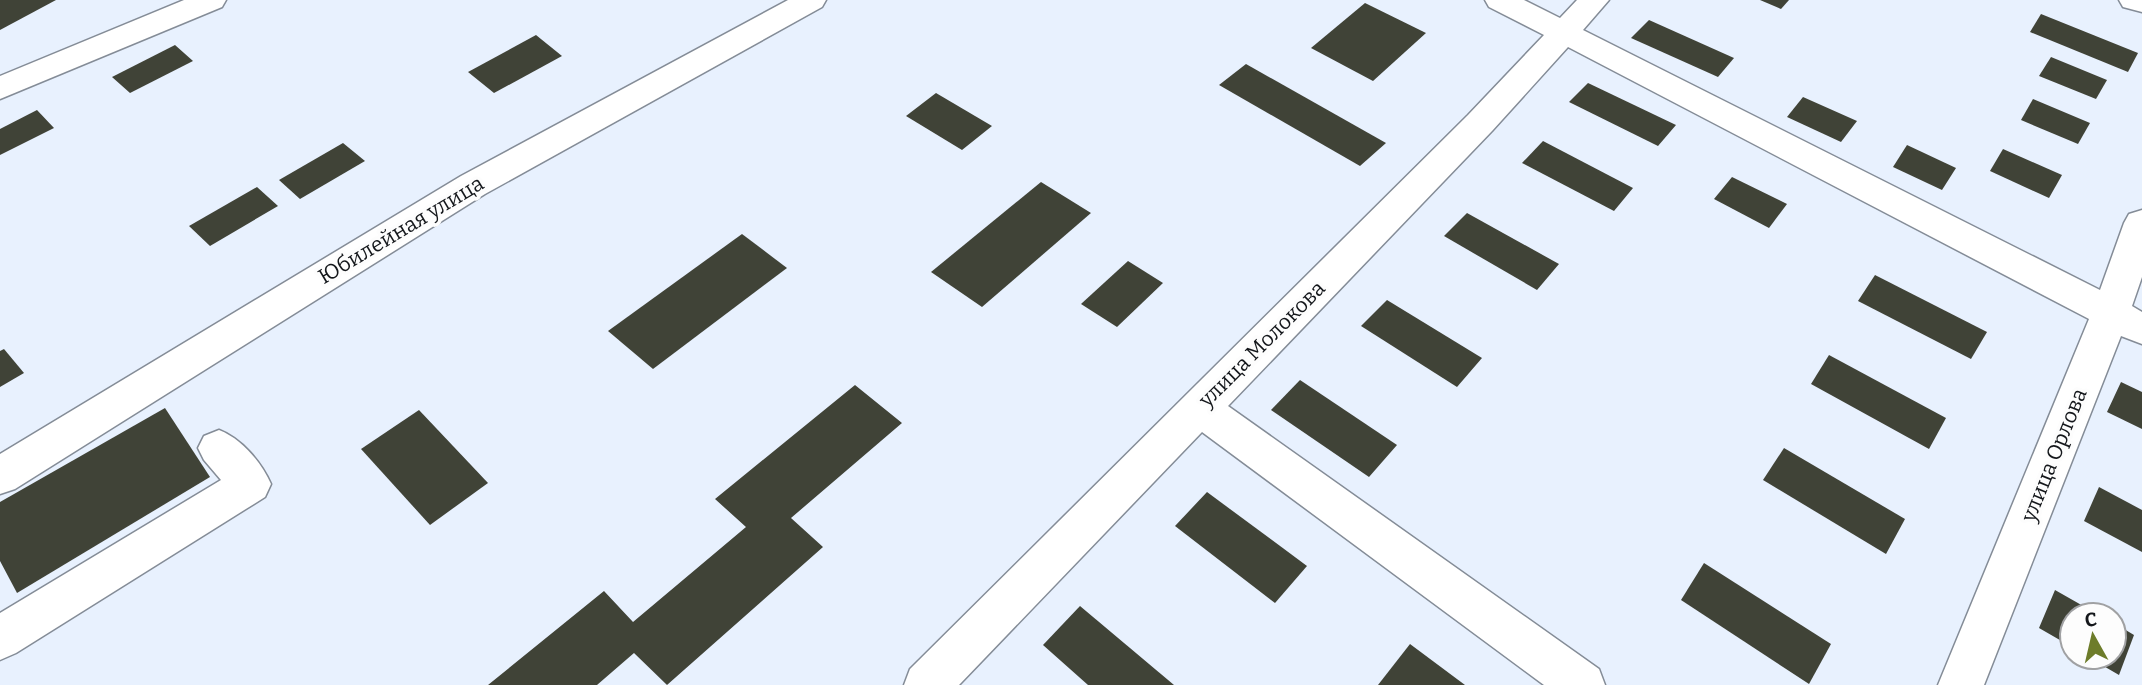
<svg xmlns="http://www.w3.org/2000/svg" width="2142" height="685" font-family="Bitter,serif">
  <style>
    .building { fill: #404337 }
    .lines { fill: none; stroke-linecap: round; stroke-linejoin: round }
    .minor-casing { stroke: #848c97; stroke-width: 3 }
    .minor { fill: #fff; fill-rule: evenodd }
    .labels { text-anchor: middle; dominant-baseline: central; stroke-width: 7; stroke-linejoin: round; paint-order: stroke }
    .street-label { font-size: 21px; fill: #14171b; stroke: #fdfdfd }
  </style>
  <rect width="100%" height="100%" fill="#e8f1fe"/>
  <g class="building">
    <polygon points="0,0 56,0 0,30"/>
    <polygon points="1760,0 1789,0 1781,9"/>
    <polygon points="1365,3 1426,33 1373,81 1311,48"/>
    <polygon points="2041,14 2138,53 2128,72 2030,32"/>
    <polygon points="1649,20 1734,58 1718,77 1631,38"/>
    <polygon points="536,35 562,56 494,93 468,72"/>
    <polygon points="175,45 193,61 130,93 112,77"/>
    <polygon points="2051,57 2107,80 2096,99 2039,76"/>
    <polygon points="1246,64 1386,143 1360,166 1219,85"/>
    <polygon points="1588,83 1676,125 1658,146 1569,102"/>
    <polygon points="936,93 992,126 962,150 906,116"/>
    <polygon points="1803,97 1857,121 1841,142 1787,117"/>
    <polygon points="2033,99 2090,123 2078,144 2021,120"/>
    <polygon points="37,110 54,128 0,155 0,129"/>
    <polygon points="1543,141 1633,188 1614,211 1522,163"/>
    <polygon points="343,143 365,161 300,199 279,180"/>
    <polygon points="1907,145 1956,168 1942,190 1893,167"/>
    <polygon points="2003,149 2062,175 2049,198 1990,171"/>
    <polygon points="1732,177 1787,204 1769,228 1714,199"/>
    <polygon points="1041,182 1091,213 982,307 931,272"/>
    <polygon points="257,187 278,206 210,246 189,226"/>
    <polygon points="1467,213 1559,264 1537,290 1444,236"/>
    <polygon points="742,234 787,268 653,369 608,331"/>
    <polygon points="1128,261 1163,283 1117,327 1081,304"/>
    <polygon points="1875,275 1987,332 1971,359 1858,301"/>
    <polygon points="1387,300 1482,358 1457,387 1361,326"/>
    <polygon points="4,349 24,373 0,387 0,351"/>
    <polygon points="1829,355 1946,418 1929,449 1811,384"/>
    <polygon points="1300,380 1397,445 1369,477 1271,410"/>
    <polygon points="2121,382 2142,392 2142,429 2107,412"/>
    <polygon points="855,385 902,423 791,518 823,547 667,685 634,653 597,685 488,685 604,591 633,622 746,527 715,499"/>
    <polygon points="165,408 210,477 17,593 0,561 0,502"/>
    <polygon points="419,410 488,483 430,525 361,449"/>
    <polygon points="1784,448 1905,519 1886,554 1763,480"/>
    <polygon points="2099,487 2142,510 2142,552 2084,521"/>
    <polygon points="1207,492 1307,566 1275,603 1175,526"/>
    <polygon points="1704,563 1831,644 1809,684 1681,600"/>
    <polygon points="2055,590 2099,615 2072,615 2072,647 2039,628"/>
    <polygon points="1080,606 1174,685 1088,685 1043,645"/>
    <polygon points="2114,623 2134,635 2119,675 2088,657 2114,657"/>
    <polygon points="1410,644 1465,685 1378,685"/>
  </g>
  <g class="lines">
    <g class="minor-casing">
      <g id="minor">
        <polygon points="184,0 226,0 222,7 0,99 0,76"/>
        <polygon points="788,0 826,0 822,7 485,194 15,489 0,494 0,454 461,176"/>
        <polygon points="1485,0 1524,0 1560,18 1577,0 1609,0 1583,30 2100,290 2124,223 2129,214 2142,210 2142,277 2132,306 2142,312 2142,344 2121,336 1984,685 1938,685 2089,319 1568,47 1492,131 1228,406 1599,669 1605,685 1544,685 1202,432 959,685 904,685 910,669 1468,115 1544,35 1489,7"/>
        <polygon points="2119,0 2142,0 2142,12 2123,7"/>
        <path d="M219,430c23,9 42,32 52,54l-6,13 -249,156 -16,7v-47l221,-133 -17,-20 -6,-12 6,-12z"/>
      </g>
    </g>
    <use href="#minor" class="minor"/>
  </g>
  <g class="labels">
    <g class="street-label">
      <text transform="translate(401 230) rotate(-31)">Юбилейная улица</text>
      <text transform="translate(1262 344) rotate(-45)">улица Молокова</text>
      <text transform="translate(2054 455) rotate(-68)">улица Орлова</text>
    </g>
  </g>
  <g transform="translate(2093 636) rotate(352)"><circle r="33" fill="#fdfdfd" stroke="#a0a1a3" stroke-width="2"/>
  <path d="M0-5L12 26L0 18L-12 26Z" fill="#6d7c2a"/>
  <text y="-10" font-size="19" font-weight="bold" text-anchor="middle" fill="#14171b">С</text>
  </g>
</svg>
